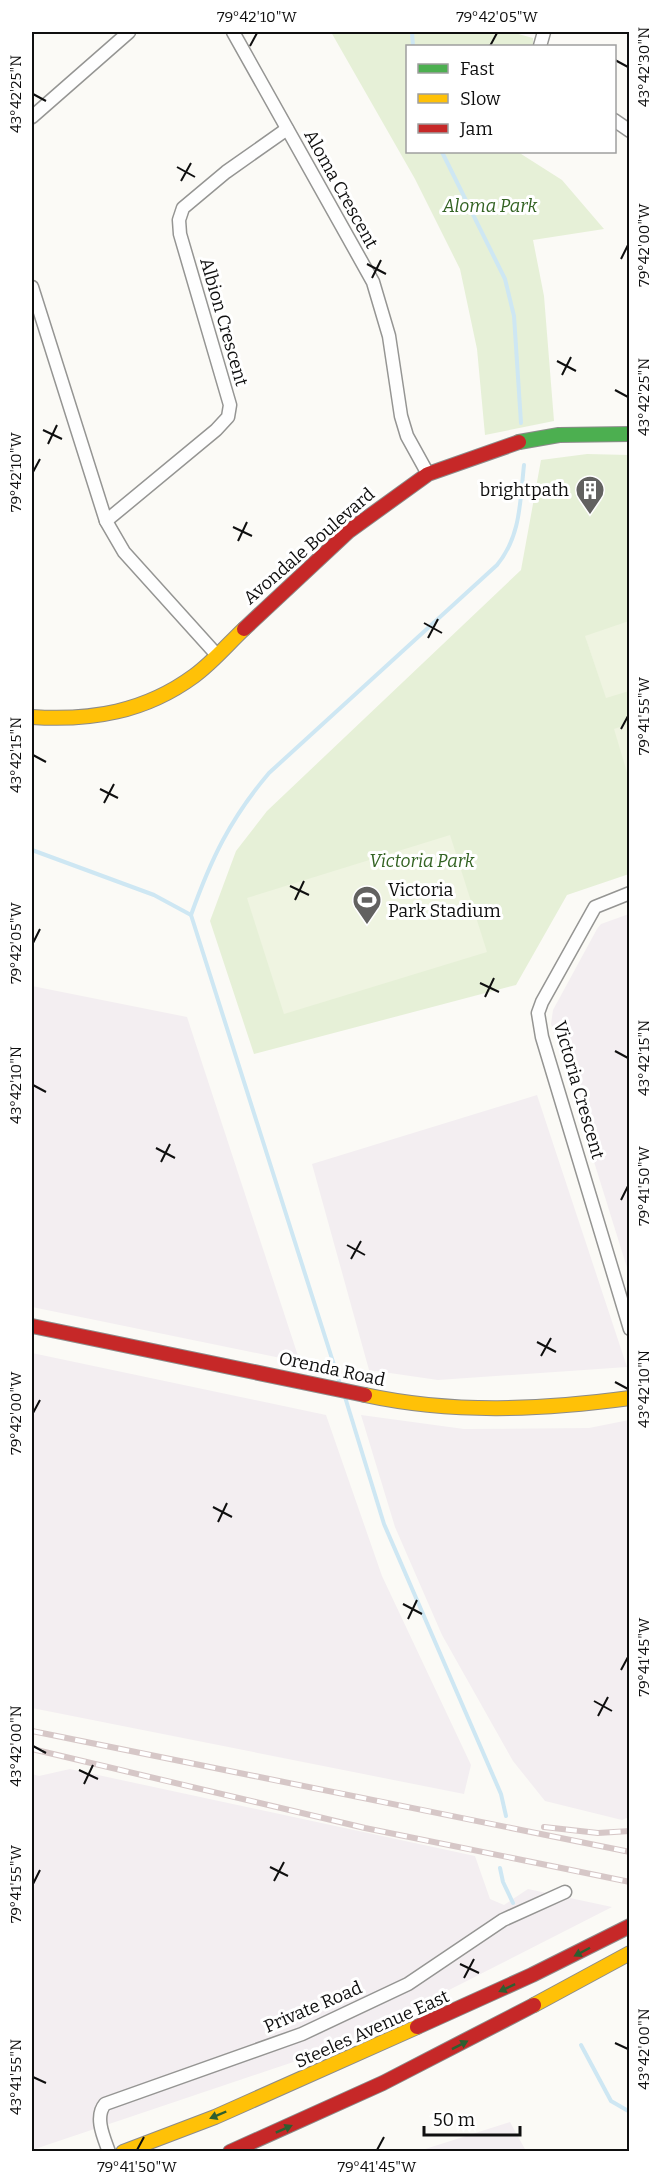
<svg xmlns="http://www.w3.org/2000/svg" width="661" height="2183" font-family="Bitter,serif">
  <style>
    .industrial { fill: #f3eef1 }
    .green { fill: #e6f0d7 }
    .pitch { fill: #eff4e1 }
    .lines { fill: none; stroke-linecap: round; stroke-linejoin: round }
    .stream { stroke: #cee7f3; stroke-width: 4 }
    .street-casing { stroke: #959593; stroke-width: 15 }
    .fast-casing { stroke: #8c8b8a; stroke-width: 16 }
    .slow-casing { stroke: #8c8b8a; stroke-width: 16 }
    .jam-casing { stroke: #8c8b8a; stroke-width: 16 }
    .street { stroke: #fefefe; stroke-width: 12 }
    .fast { stroke: #4caf50; stroke-width: 14 }
    .slow { stroke: #ffc107; stroke-width: 14 }
    .jam { stroke: #c62828; stroke-width: 14 }
    .rail-casing { stroke: #d6c7c7; stroke-width: 6 }
    .rail { stroke: #fff; stroke-width: 4; stroke-dasharray: 11; stroke-linecap: butt }
    .oneway { fill: #2e5f30 }
    .ticks { fill: none; stroke: #0f0f0f; stroke-width: 2 }
    .labels { text-anchor: middle; dominant-baseline: central; stroke-width: 6; stroke-linejoin: round; paint-order: stroke }
    .street-label { font-size: 18px; fill: #0f0f0f; stroke: #fff }
    .park-label { font-size: 18px; font-style: italic; fill: #336323; stroke: #fff }
    .poi-label { font-size: 18px; fill: #0f0f0f; stroke: #fff; text-anchor: end }
    .neatline { fill: none; stroke: #0f0f0f; stroke-width: 2 }
    .ticks-label { font-size: 15px; text-anchor: middle; fill: #0f0f0f }
  </style>
  <rect width="100%" height="100%" fill="#fbfaf6"/>
  <g class="industrial">
    <polygon points="629,914 630,914 629,1274 551,1024 553,1010 597,929 601,924"/>
    <polygon points="32,986 187,1017 300,1362 32,1307"/>
    <polygon points="537,1095 627,1367 438,1380 369,1370 312,1164"/>
    <polygon points="32,1353 326,1415 382,1576 471,1765 464,1794 32,1708"/>
    <polygon points="361,1415 464,1429 589,1428 629,1420 629,1817 622,1820 545,1801 513,1761 442,1635 395,1527"/>
    <polygon points="70,1769 475,1856 490,1899 504,1905 528,1889 612,1907 335,2048 32,2150 32,1774 39,1776"/>
    <polygon points="510,2122 526,2151 419,2151"/>
  </g>
  <g class="green">
    <polygon points="331,32 511,32 533,38 533,46 408,46 408,152 518,152 562,180 604,229 533,240 544,296 554,421 485,435 477,349 460,269 415,179"/>
    <polygon points="587,454 629,455 629,874 567,895 516,985 254,1054 210,921 236,851 267,811 521,570 541,460"/>
  </g>
  <g class="pitch">
    <polygon points="629,621 629,691 606,698 585,636"/>
    <polygon points="629,724 630,724 629,779 614,729"/>
    <polygon points="450,835 487,952 284,1014 247,898"/>
  </g>
  <g class="lines">
    <g class="stream">
      <polyline points="412,32 413,46"/>
      <polyline points="442,152 505,279 514,316 521,423"/>
      <polyline points="32,850 154,895 191,915"/>
      <path d="M341,1387l-150,-472c20,-56 39,-96 78,-142l228,-208c24,-29 23,-64 27,-100"/>
      <polyline points="345,1397 384,1524 501,1794 506,1816"/>
      <polyline points="500,1868 503,1882 513,1903"/>
      <polyline points="581,2045 611,2101 630,2112"/>
    </g>
    <g class="street-casing">
      <g id="street">
        <polyline points="233,32 373,282 389,336 401,416 407,436 428,474"/>
        <polyline points="540,46 544,32"/>
        <polyline points="32,117 129,32"/>
        <polyline points="614,120 630,131"/>
        <polyline points="32,287 106,521 124,552 216,654"/>
        <polyline points="106,521 216,430 228,417 230,405 180,234 179,220 183,208 226,172 287,129"/>
        <polyline points="630,893 595,907 542,1002 538,1013 542,1037 630,1329"/>
        <path d="M109,2152c-5,-14 -15,-35 -4,-48l197,-70 106,-50 95,-64 62,-28"/>
      </g>
    </g>
    <g class="fast-casing">
      <polyline id="fast" points="519,442 559,435 630,434"/>
    </g>
    <g class="slow-casing">
      <g id="slow">
        <path d="M32,717c59,4 113,-5 162,-41 18,-13 34,-32 50,-47"/>
        <path d="M365,1395c88,19 176,15 265,3"/>
        <polyline points="534,2005 630,1953"/>
        <polyline points="123,2152 215,2117 417,2027"/>
      </g>
    </g>
    <g class="jam-casing">
      <g id="jam">
        <polyline points="244,629 349,531 428,474 519,442"/>
        <polyline points="32,1326 365,1395"/>
        <polyline points="417,2027 532,1975 630,1926"/>
        <polyline points="230,2152 383,2083 534,2005"/>
      </g>
    </g>
    <use href="#street" class="street"/>
    <use href="#fast" class="fast"/>
    <use href="#slow" class="slow"/>
    <use href="#jam" class="jam"/>
    <g class="rail-casing">
      <g id="rail">
        <polyline points="32,1731 630,1852"/>
        <polyline points="32,1749 365,1828 630,1882"/>
        <polyline points="544,1827 598,1833 630,1831"/>
      </g>
    </g>
    <use href="#rail" class="rail"/>
  </g>
  <defs><path id="oneway-solid" d="M-6-.8H1V-3.2L6.5 0L1 3.2V.8H-6Z" transform="scale(1.5)"/></defs>
  <g class="oneway">
    <use href="#oneway-solid" transform="translate(582 1952) rotate(152)"/>
    <use href="#oneway-solid" transform="translate(507 1988) rotate(155)"/>
    <use href="#oneway-solid" transform="translate(460 2045) rotate(-27)"/>
    <use href="#oneway-solid" transform="translate(218 2115) rotate(157)"/>
    <use href="#oneway-solid" transform="translate(284 2129) rotate(-24)"/>
  </g>
  <path class="ticks" d="M250,46l7,-13M490,46l7,-13M615,60l13,7M33,94l13,7M177,167l18,10M181,181l10,-18M621,259l7,-14M367,264l19,10M372,278l9,-18M557,361l19,10M562,375l9,-18M615,390l13,7M43,430l19,9M48,444l9,-19M33,472l7,-13M233,527l19,9M238,541l9,-19M424,623l18,10M428,638l10,-19M621,729l7,-13M33,755l13,7M100,789l18,9M104,803l10,-19M290,886l19,9M295,900l9,-19M33,943l7,-14M480,983l19,9M485,997l9,-19M615,1051l13,7M33,1085l13,7M156,1148l19,10M161,1162l9,-18M621,1200l7,-14M347,1245l18,10M351,1259l10,-18M537,1342l19,10M541,1356l10,-18M615,1382l13,7M33,1413l7,-13M213,1507l19,10M218,1522l9,-19M403,1604l19,10M408,1619l9,-19M621,1670l7,-13M594,1701l18,10M598,1716l10,-19M33,1746l13,7M79,1770l19,9M84,1784l9,-19M270,1867l18,9M274,1881l10,-19M33,1884l7,-14M460,1964l19,9M464,1978l10,-19M615,2043l13,6M33,2077l13,6M137,2150l7,-13M377,2150l7,-13"/>
  <defs>
    <g id="building-pin" transform="scale(1.5)"><path d="M0 17L-7.5 6A9.5 9.5 0 1 1 7.5 6Z" fill="#626160" stroke="#fff"/><path d="M-4-6H4V6H1V3H-1V6H-4ZM-2.5-4.3h1.7v1.8h-1.7ZM.8-4.3h1.7v1.8H.8ZM-2.5-1h1.7V.8h-1.7ZM.8-1h1.7V.8H.8Z" fill="#fff"/></g>
    <g id="stadium-pin" transform="scale(1.5)"><path d="M0 17L-7.5 6A9.5 9.5 0 1 1 7.5 6Z" fill="#626160" stroke="#fff"/><path d="M0-5a6.5 5 0 1 0 0 10a6.5 5 0 1 0 0-10ZM-3.5-1.8h7v3.6h-7Z" fill="#fff"/></g>
  </defs>
  <g fill-rule="evenodd">
    <use href="#building-pin" x="590" y="490"/>
    <use href="#stadium-pin" x="367" y="900"/>
  </g>
  <g class="labels">
    <g class="street-label">
      <text transform="translate(341 189) rotate(61)">Aloma Crescent</text>
      <text transform="translate(224 322) rotate(74)">Albion Crescent</text>
      <text transform="translate(309 546) rotate(-41)">Avondale Boulevard</text>
      <text transform="translate(579 1090) rotate(74)">Victoria Crescent</text>
      <text transform="translate(332 1369) rotate(12)">Orenda Road</text>
      <text transform="translate(313 2007) rotate(-23)">Private Road</text>
      <text transform="translate(372 2029) rotate(-24)">Steeles Avenue East</text>
    </g>
    <g class="park-label">
      <text x="490" y="206">Aloma Park</text>
      <text x="422" y="861">Victoria Park</text>
    </g>
    <g class="poi-label">
      <text x="569" y="490">brightpath</text>
      <text x="388" y="890" text-anchor="start">Victoria<tspan x="388" dy="21">Park Stadium</tspan></text>
    </g>
  </g>
  <rect width="661" height="2183" fill="none" stroke="#ffffff" stroke-width="66"/>
  <rect x="406" y="45" width="210" height="108" fill="#ffffff" stroke="#9f9f9f" stroke-width="1.5"/>
  <rect x="418" y="64" width="30" height="9" fill="#4caf50" stroke="#9f9f9f" stroke-width="1.5"/>
  <text x="460" y="75" font-size="18" fill="#0f0f0f">Fast</text>
  <rect x="418" y="94" width="30" height="9" fill="#ffc107" stroke="#9f9f9f" stroke-width="1.5"/>
  <text x="460" y="105" font-size="18" fill="#0f0f0f">Slow</text>
  <rect x="418" y="124" width="30" height="9" fill="#c62828" stroke="#9f9f9f" stroke-width="1.5"/>
  <text x="460" y="135" font-size="18" fill="#0f0f0f">Jam</text>
  <path d="M424 2126v9h96v-9" fill="none" stroke="#0f0f0f" stroke-width="3"/>
  <text x="433" y="2126" font-size="18" fill="#0f0f0f" stroke="#ffffff" stroke-width="4.5" paint-order="stroke">50 m</text>
  <rect x="33" y="33" width="595" height="2117" class="neatline"/>
  <g class="ticks-label">
    <text x="257" y="22">79°42'10"W</text>
    <text x="497" y="22">79°42'05"W</text>
    <text transform="translate(644 67) rotate(-90)" y="5">43°42'30"N</text>
    <text transform="translate(16 94) rotate(-90)" y="5">43°42'25"N</text>
    <text transform="translate(644 245) rotate(-90)" y="5">79°42'00"W</text>
    <text transform="translate(644 397) rotate(-90)" y="5">43°42'25"N</text>
    <text transform="translate(16 472) rotate(-90)" y="5">79°42'10"W</text>
    <text transform="translate(644 716) rotate(-90)" y="5">79°41'55"W</text>
    <text transform="translate(16 755) rotate(-90)" y="5">43°42'15"N</text>
    <text transform="translate(16 943) rotate(-90)" y="5">79°42'05"W</text>
    <text transform="translate(644 1058) rotate(-90)" y="5">43°42'15"N</text>
    <text transform="translate(16 1085) rotate(-90)" y="5">43°42'10"N</text>
    <text transform="translate(644 1186) rotate(-90)" y="5">79°41'50"W</text>
    <text transform="translate(644 1389) rotate(-90)" y="5">43°42'10"N</text>
    <text transform="translate(16 1413) rotate(-90)" y="5">79°42'00"W</text>
    <text transform="translate(644 1657) rotate(-90)" y="5">79°41'45"W</text>
    <text transform="translate(16 1746) rotate(-90)" y="5">43°42'00"N</text>
    <text transform="translate(16 1884) rotate(-90)" y="5">79°41'55"W</text>
    <text transform="translate(644 2049) rotate(-90)" y="5">43°42'00"N</text>
    <text transform="translate(16 2077) rotate(-90)" y="5">43°41'55"N</text>
    <text x="137" y="2172">79°41'50"W</text>
    <text x="377" y="2172">79°41'45"W</text>
  </g>
</svg>
